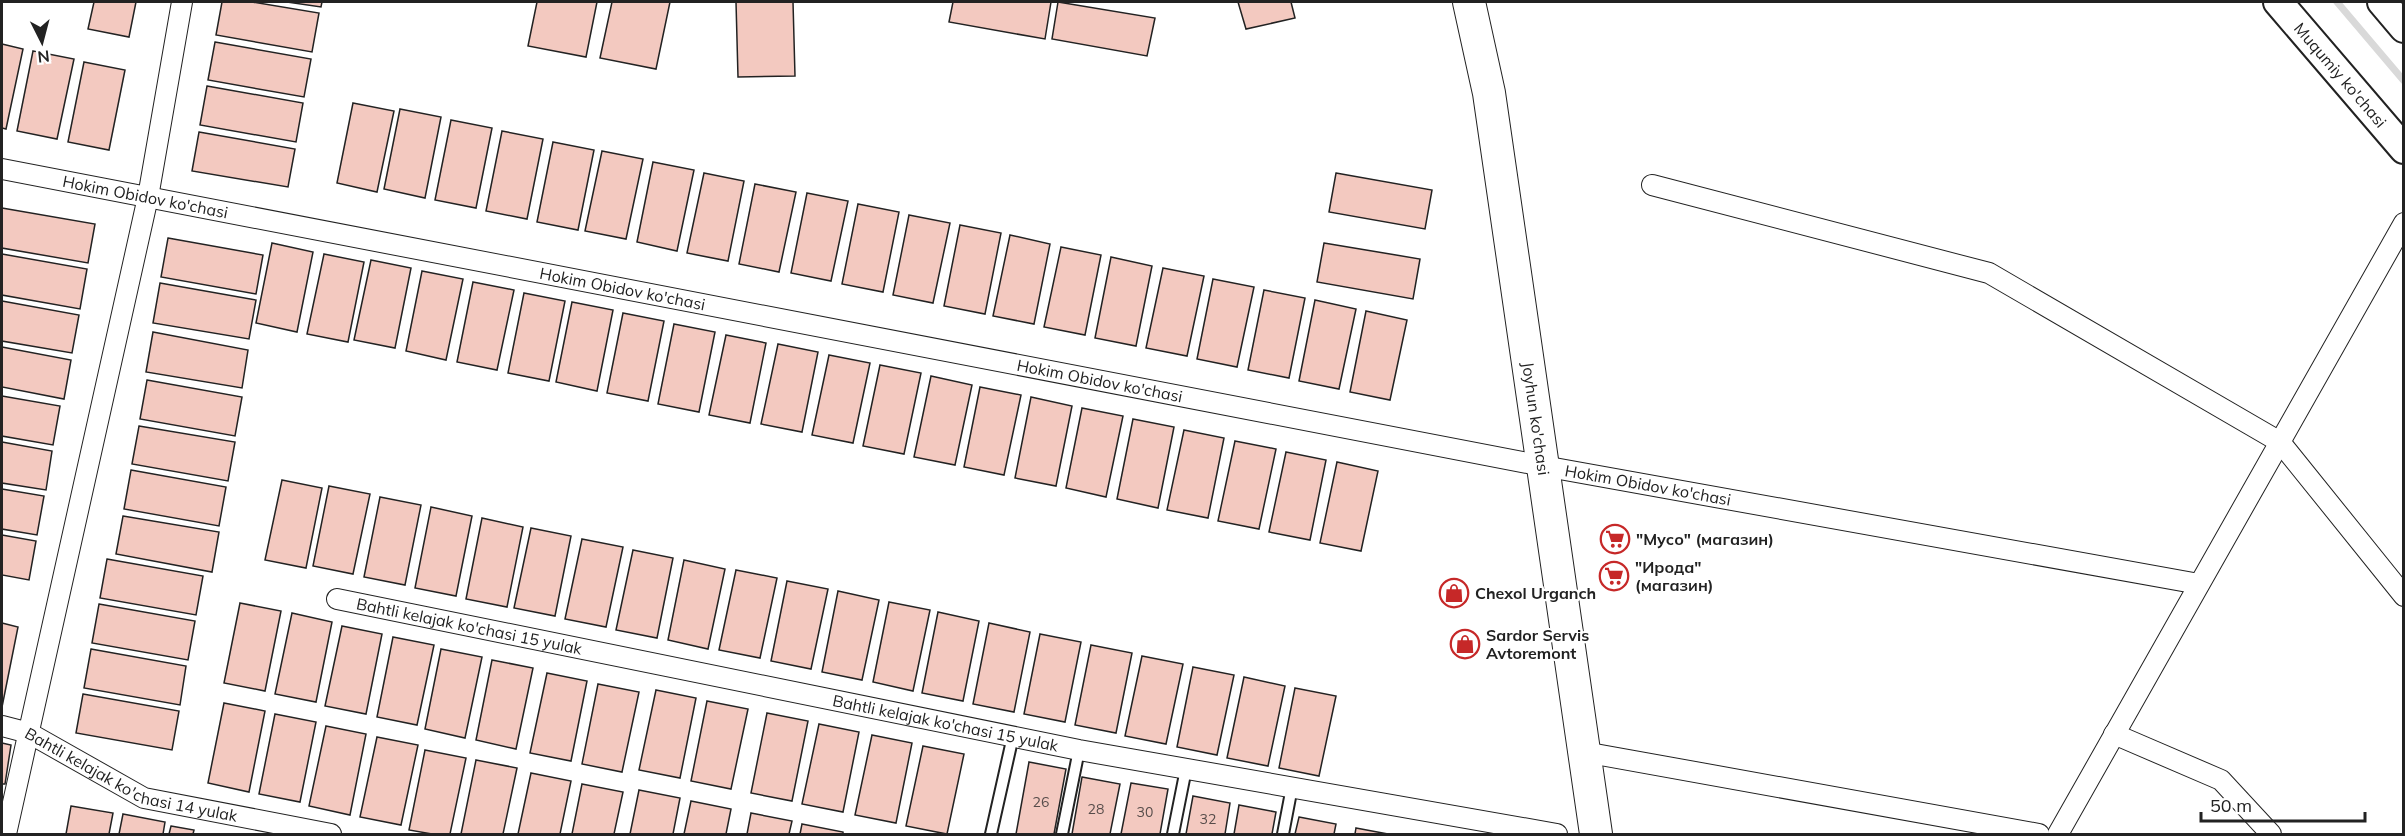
<svg xmlns="http://www.w3.org/2000/svg" width="2405" height="836" font-family="Mulish,sans-serif">
  <style>
    .lines { fill: none; stroke-linecap: round; stroke-linejoin: round }
    .stream { stroke: #d9d9d9; stroke-width: 7 }
    .building { fill: #f3c9c0; stroke: #222; stroke-width: 1.5 }
    .lane-casing { stroke: #222; stroke-width: 14 }
    .street-casing { stroke: #222; stroke-width: 22 }
    .secondary-casing { stroke: #222; stroke-width: 32 }
    .primary-casing { stroke: #222; stroke-width: 34 }
    .lane { stroke: #fff; stroke-width: 10 }
    .street { stroke: #fff; stroke-width: 20 }
    .secondary { stroke: #fff; stroke-width: 28 }
    .primary { stroke: #fff; stroke-width: 32 }
    .labels { text-anchor: middle; dominant-baseline: central; stroke-width: 4.5; stroke-linejoin: round; paint-order: stroke }
    .number-label { font-size: 14px; fill: #564c4a }
    .street-label { font-size: 16px; fill: #222; stroke: #fff }
    .poi-label { font-size: 16px; font-weight: bold; fill: #222; stroke: #fff; text-anchor: start }
  </style>
  <rect width="100%" height="100%" fill="#fff"/>
  <g class="lines">
    <polyline class="stream" points="2337,2 2404,81"/>
  </g>
  <g class="building">
    <polygon points="94,2 136,2 129,37 88,29"/>
    <polygon points="222,2 252,2 319,13 312,52 216,35"/>
    <polygon points="287,2 322,2 321,7"/>
    <polygon points="537,2 597,2 586,57 528,46"/>
    <polygon points="612,2 670,2 656,69 600,58"/>
    <polygon points="736,2 793,2 795,76 738,77"/>
    <polygon points="953,2 1051,2 1045,39 949,22"/>
    <polygon points="1058,2 1155,18 1147,56 1052,39"/>
    <polygon points="1238,2 1291,2 1295,18 1246,29"/>
    <polygon points="215,42 311,59 304,97 208,80"/>
    <polygon points="2,44 23,49 6,129 2,128"/>
    <polygon points="33,51 74,59 57,139 17,131"/>
    <polygon points="84,62 125,70 109,150 68,142"/>
    <polygon points="207,86 303,103 296,142 200,125"/>
    <polygon points="353,103 394,111 377,192 337,183"/>
    <polygon points="400,109 441,117 425,198 384,189"/>
    <polygon points="451,120 492,128 476,208 435,200"/>
    <polygon points="502,131 543,139 527,219 486,211"/>
    <polygon points="199,132 295,149 288,187 192,171"/>
    <polygon points="553,142 594,150 578,230 537,222"/>
    <polygon points="602,151 643,159 626,239 585,231"/>
    <polygon points="653,162 694,170 677,251 637,242"/>
    <polygon points="704,173 744,181 728,261 687,253"/>
    <polygon points="1336,173 1432,190 1425,229 1329,212"/>
    <polygon points="755,184 796,192 779,272 739,264"/>
    <polygon points="807,193 848,201 831,281 791,273"/>
    <polygon points="858,204 899,212 883,292 842,284"/>
    <polygon points="2,208 95,224 88,263 2,248"/>
    <polygon points="909,215 950,223 933,303 893,295"/>
    <polygon points="960,225 1001,233 985,314 944,306"/>
    <polygon points="1010,235 1050,244 1034,324 993,316"/>
    <polygon points="168,238 263,255 256,294 161,277"/>
    <polygon points="272,243 313,252 297,332 256,323"/>
    <polygon points="1324,243 1420,259 1413,299 1317,282"/>
    <polygon points="1061,247 1101,255 1085,335 1044,327"/>
    <polygon points="2,254 87,269 80,309 2,295"/>
    <polygon points="324,254 364,262 348,342 307,334"/>
    <polygon points="1111,257 1152,266 1136,346 1095,338"/>
    <polygon points="371,260 411,268 395,348 354,340"/>
    <polygon points="1163,268 1204,276 1187,356 1146,348"/>
    <polygon points="422,271 463,279 446,360 406,351"/>
    <polygon points="1213,279 1254,287 1237,367 1197,359"/>
    <polygon points="473,282 514,290 497,370 457,362"/>
    <polygon points="160,283 256,300 249,339 153,323"/>
    <polygon points="1264,290 1305,298 1289,378 1248,370"/>
    <polygon points="524,293 565,301 549,381 508,373"/>
    <polygon points="1315,300 1356,309 1339,389 1299,381"/>
    <polygon points="2,301 79,315 72,353 2,341"/>
    <polygon points="572,302 613,310 597,391 556,382"/>
    <polygon points="1366,311 1407,320 1390,400 1350,392"/>
    <polygon points="623,313 664,321 648,401 607,393"/>
    <polygon points="674,324 715,332 699,412 658,404"/>
    <polygon points="153,332 248,350 242,388 146,372"/>
    <polygon points="726,335 766,343 750,423 709,415"/>
    <polygon points="778,344 818,352 802,432 761,424"/>
    <polygon points="2,347 71,360 64,399 2,387"/>
    <polygon points="829,355 870,363 853,443 812,435"/>
    <polygon points="880,365 921,373 904,454 863,446"/>
    <polygon points="931,376 972,385 955,465 914,457"/>
    <polygon points="147,380 242,397 235,436 140,419"/>
    <polygon points="980,387 1021,395 1004,475 964,467"/>
    <polygon points="2,396 60,406 53,445 2,436"/>
    <polygon points="1031,397 1072,406 1056,486 1015,478"/>
    <polygon points="1082,408 1123,416 1106,497 1066,488"/>
    <polygon points="1133,419 1174,427 1158,508 1117,499"/>
    <polygon points="139,426 235,442 228,481 132,464"/>
    <polygon points="1184,430 1224,438 1208,518 1167,510"/>
    <polygon points="1235,441 1276,449 1259,529 1218,521"/>
    <polygon points="2,442 52,451 46,490 2,483"/>
    <polygon points="1286,452 1326,460 1310,540 1269,532"/>
    <polygon points="1337,462 1378,471 1361,551 1320,543"/>
    <polygon points="131,470 226,487 219,526 124,509"/>
    <polygon points="282,480 322,488 306,568 265,560"/>
    <polygon points="329,486 370,494 353,574 313,566"/>
    <polygon points="2,489 44,496 37,535 2,529"/>
    <polygon points="380,497 421,505 405,585 364,577"/>
    <polygon points="431,507 472,516 456,596 415,588"/>
    <polygon points="123,516 219,532 212,572 116,554"/>
    <polygon points="482,518 523,527 507,607 466,599"/>
    <polygon points="531,528 571,536 555,616 514,608"/>
    <polygon points="2,535 36,541 29,580 2,575"/>
    <polygon points="582,539 623,547 606,627 565,619"/>
    <polygon points="633,550 673,558 657,638 616,630"/>
    <polygon points="107,559 203,576 196,615 100,598"/>
    <polygon points="684,560 725,569 708,649 668,640"/>
    <polygon points="736,570 777,578 760,658 719,650"/>
    <polygon points="787,581 828,589 811,669 771,661"/>
    <polygon points="838,591 879,600 862,680 822,672"/>
    <polygon points="889,602 930,610 913,691 873,682"/>
    <polygon points="240,603 281,611 265,691 224,683"/>
    <polygon points="99,604 195,621 188,660 92,643"/>
    <polygon points="938,612 979,621 963,701 922,693"/>
    <polygon points="292,613 332,622 316,702 275,694"/>
    <polygon points="2,623 18,627 2,707"/>
    <polygon points="989,623 1030,632 1014,712 973,704"/>
    <polygon points="342,626 382,634 366,714 325,706"/>
    <polygon points="1040,634 1081,642 1065,722 1024,714"/>
    <polygon points="393,637 434,645 417,725 377,717"/>
    <polygon points="1091,645 1132,653 1116,733 1075,725"/>
    <polygon points="91,649 186,666 180,705 84,688"/>
    <polygon points="441,649 482,657 465,738 425,729"/>
    <polygon points="1142,656 1183,664 1166,744 1125,736"/>
    <polygon points="492,660 533,668 516,749 476,740"/>
    <polygon points="1193,667 1234,675 1217,755 1177,747"/>
    <polygon points="547,673 587,681 571,761 530,753"/>
    <polygon points="1244,677 1285,686 1268,766 1227,758"/>
    <polygon points="598,684 639,692 622,772 582,764"/>
    <polygon points="1295,688 1336,696 1319,776 1279,768"/>
    <polygon points="656,690 696,698 680,778 639,770"/>
    <polygon points="83,694 179,711 172,750 76,733"/>
    <polygon points="707,701 748,709 731,789 691,781"/>
    <polygon points="224,703 265,711 249,792 208,783"/>
    <polygon points="767,713 808,721 792,801 751,793"/>
    <polygon points="275,714 316,722 300,802 259,794"/>
    <polygon points="819,724 859,732 843,812 802,804"/>
    <polygon points="326,726 366,734 350,815 309,806"/>
    <polygon points="872,735 912,743 896,823 855,815"/>
    <polygon points="377,737 418,745 401,825 360,817"/>
    <polygon points="2,743 11,745 5,784 2,784"/>
    <polygon points="923,746 964,754 947,834 906,826"/>
    <polygon points="425,750 466,758 450,834 432,834 409,830"/>
    <polygon points="476,760 517,768 503,834 461,834"/>
    <polygon points="1029,762 1066,769 1054,834 1016,834"/>
    <polygon points="531,773 571,781 560,834 518,834"/>
    <polygon points="1082,777 1120,784 1110,834 1072,834"/>
    <polygon points="1131,783 1168,789 1160,834 1121,834"/>
    <polygon points="582,784 623,792 614,834 572,834"/>
    <polygon points="639,790 680,798 673,834 630,834"/>
    <polygon points="1193,796 1230,803 1225,834 1186,834"/>
    <polygon points="691,801 731,809 726,834 684,834"/>
    <polygon points="1239,805 1276,812 1272,834 1234,834"/>
    <polygon points="71,806 113,813 109,834 66,834"/>
    <polygon points="751,813 792,821 789,834 747,834"/>
    <polygon points="123,814 165,822 163,834 119,834"/>
    <polygon points="1299,817 1336,824 1334,834 1295,834"/>
    <polygon points="802,824 843,832 843,834 800,834"/>
    <polygon points="171,826 194,830 193,834 169,834"/>
    <polygon points="1356,828 1388,834 1355,834"/>
  </g>
  <g class="lines">
    <g class="lane-casing">
      <g id="lane">
        <polyline points="991,834 1013,736"/>
        <polyline points="1062,834 1079,750"/>
        <polyline points="1173,834 1186,769"/>
        <polyline points="1283,834 1292,787"/>
      </g>
    </g>
    <g class="street-casing">
      <g id="street">
        <path id="s1" d="M2,169l1541,297 656,118"/>
        <polyline points="1652,185 1989,273 2280,442 2404,596"/>
        <path id="s2" d="M337,599l742,151 478,84"/>
        <path id="s3" d="M2,726l27,7 115,65 187,36"/>
        <polyline points="2114,734 2221,780 2271,834"/>
        <polyline points="1584,752 2039,834"/>
        <polyline points="6,834 148,197 182,2"/>
        <polyline points="2058,834 2404,223"/>
      </g>
    </g>
    <g class="secondary-casing">
      <g id="secondary">
        <path id="s4" d="M2278,2l126,147"/>
        <polyline points="2382,2 2404,28"/>
      </g>
    </g>
    <g class="primary-casing">
      <g id="primary">
        <path id="s5" d="M1469,2l20,91 107,741"/>
      </g>
    </g>
    <use href="#lane" class="lane"/>
    <use href="#street" class="street"/>
    <use href="#secondary" class="secondary"/>
    <use href="#primary" class="primary"/>
  </g>
  <defs>
    <g id="supermarket-ring" transform="scale(1.5)"><circle r="9.5" fill="#fff" stroke="#c62828" stroke-width="1.5"/><path d="M-6-5.5h2.5l.6 2H6L4.5 2H-2.5L-4.4-4H-6ZM-1.5 3.2a1.3 1.3 0 1 0 .1 0ZM3 3.2a1.3 1.3 0 1 0 .1 0Z" fill="#c62828"/></g>
    <g id="shop-ring" transform="scale(1.5)"><circle r="9.5" fill="#fff" stroke="#c62828" stroke-width="1.5"/><path d="M-5-2.5h2.3a2.7 3.5 0 0 1 5.4 0H5L5.5 6h-11ZM-1.5-2.5h3a1.5 2.3 0 0 0-3 0Z" fill="#c62828"/></g>
  </defs>
  <g fill-rule="evenodd">
    <use href="#supermarket-ring" x="1615" y="539"/>
    <use href="#supermarket-ring" x="1614" y="576"/>
    <use href="#shop-ring" x="1454" y="593"/>
    <use href="#shop-ring" x="1465" y="644"/>
  </g>
  <g class="labels">
    <g class="number-label">
      <text x="1041" y="802">26</text>
      <text x="1096" y="809">28</text>
      <text x="1145" y="812">30</text>
      <text x="1208" y="819">32</text>
    </g>
    <g class="street-label">
      <text stroke="none"><textPath href="#s4" startOffset="96">Muqumiy ko'chasi</textPath></text>
      <text stroke="none"><textPath href="#s1" startOffset="146">Hokim Obidov ko'chasi</textPath></text>
      <text stroke="none"><textPath href="#s1" startOffset="632">Hokim Obidov ko'chasi</textPath></text>
      <text stroke="none"><textPath href="#s1" startOffset="1118">Hokim Obidov ko'chasi</textPath></text>
      <text stroke="none"><textPath href="#s5" startOffset="422">Joyhun ko'chasi</textPath></text>
      <text stroke="none"><textPath href="#s1" startOffset="1676">Hokim Obidov ko'chasi</textPath></text>
      <text stroke="none"><textPath href="#s2" startOffset="135">Bahtli kelajak ko'chasi 15 yulak</textPath></text>
      <text stroke="none"><textPath href="#s2" startOffset="621">Bahtli kelajak ko'chasi 15 yulak</textPath></text>
      <text stroke="none"><textPath href="#s3" startOffset="140">Bahtli kelajak ko'chasi 14 yulak</textPath></text>
    </g>
    <g class="poi-label">
      <text x="1636" y="539">"Мусо" (магазин)</text>
      <text x="1635" y="567">"Ирода"<tspan x="1635" dy="18">(магазин)</tspan></text>
      <text x="1475" y="593">Chexol Urganch</text>
      <text x="1486" y="635">Sardor Servis<tspan x="1486" dy="18">Avtoremont</tspan></text>
    </g>
  </g>
  <rect width="2405" height="836" fill="none" stroke="#222222" stroke-width="6"/>
  <g transform="translate(42 42) rotate(174)" stroke="#ffffff" stroke-width="4.5" paint-order="stroke">
  <path d="M0-4.5L10 22L0 15L-10 22Z" fill="#222222"/>
  <text y="-9" font-size="16" font-weight="bold" text-anchor="middle" fill="#222222">N</text>
  </g>
  <path d="M2201 812v9h164v-9" fill="none" stroke="#222222" stroke-width="3"/>
  <text x="2210" y="812" font-size="18" fill="#222222" stroke="#ffffff" stroke-width="4.5" paint-order="stroke">50 m</text>
</svg>
